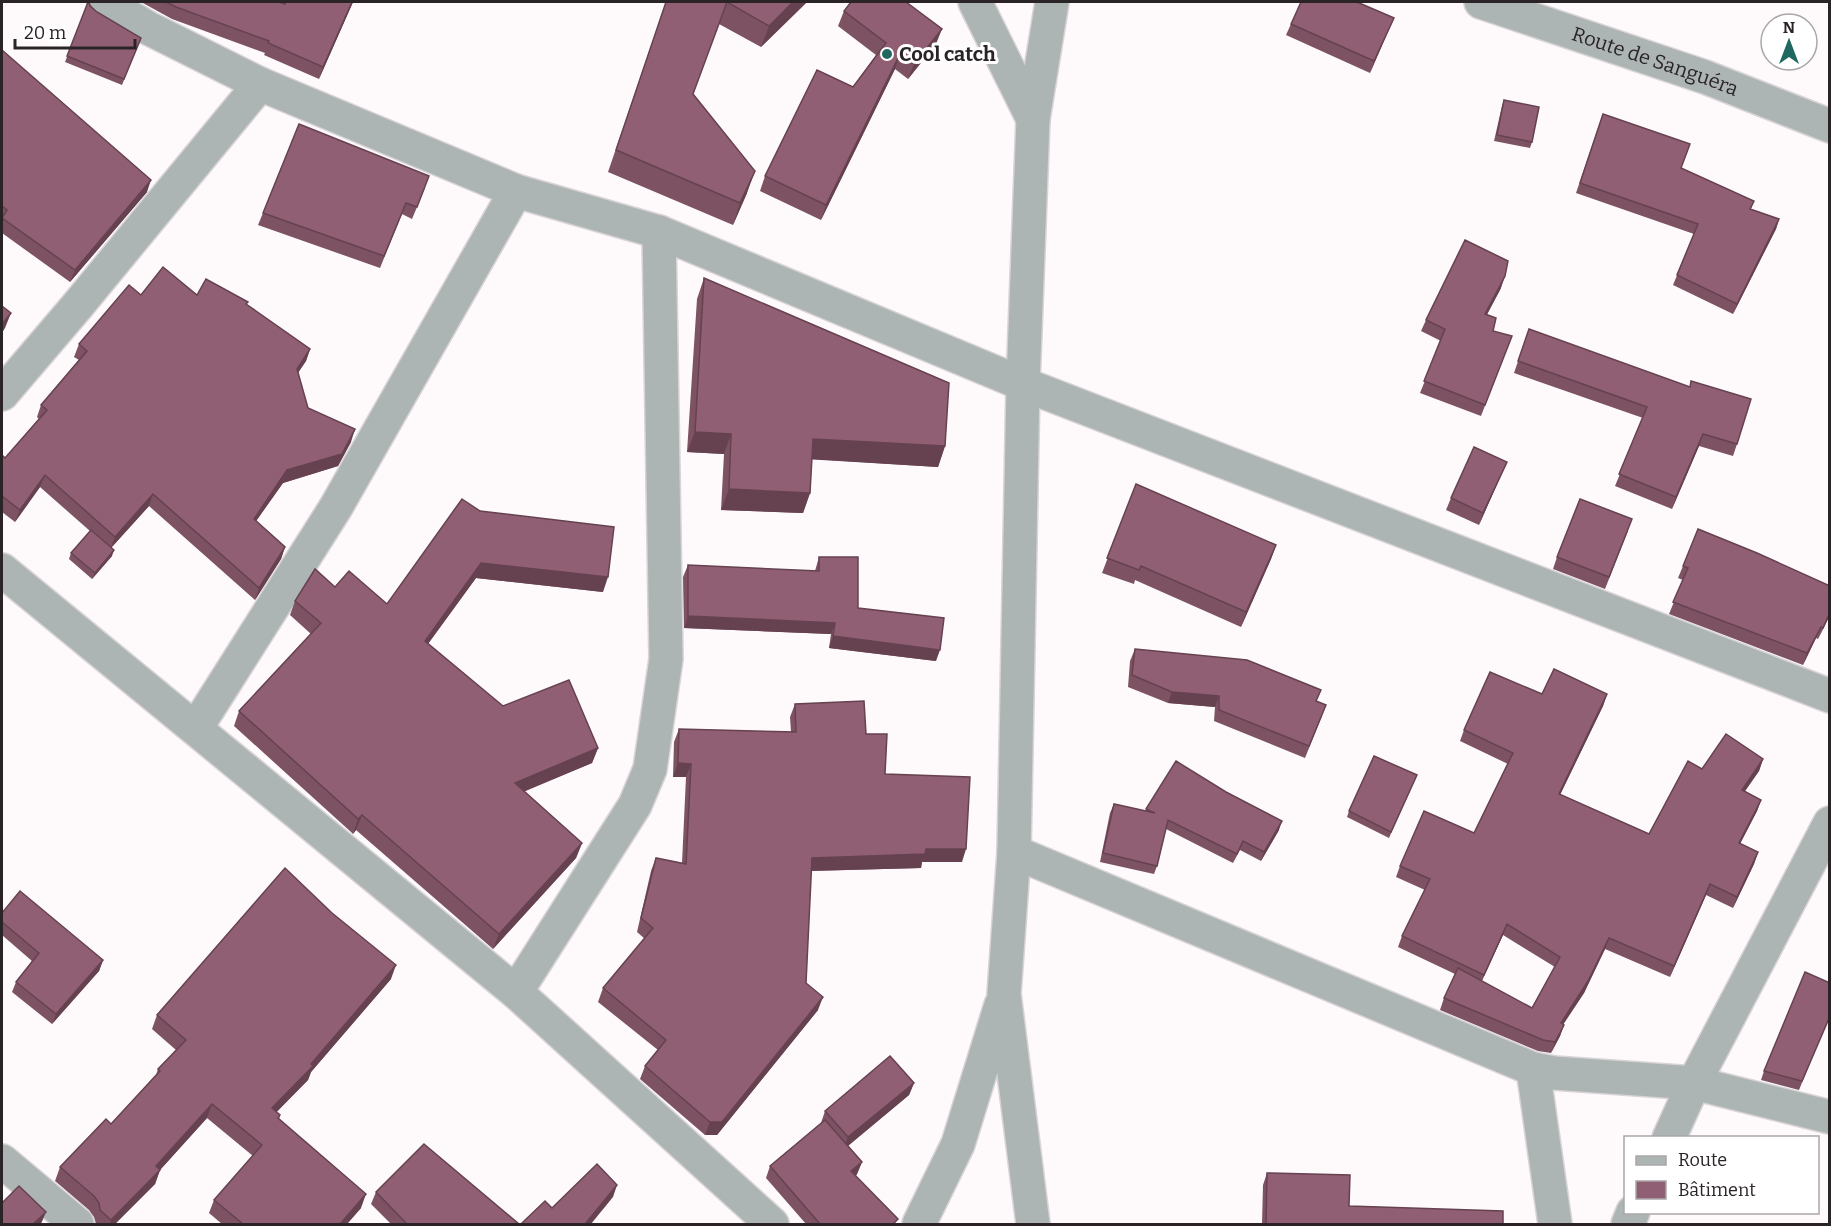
<svg xmlns="http://www.w3.org/2000/svg" width="1831" height="1226" font-family="Bitter,serif">
  <style>
    .lines { fill: none; stroke-linecap: round; stroke-linejoin: round }
    .minor-casing { stroke: #d8d3d5; stroke-width: 36 }
    .tertiary-casing { stroke: #d8d3d5; stroke-width: 36 }
    .minor { stroke: #acb5b3; stroke-width: 33 }
    .tertiary { stroke: #acb5b3; stroke-width: 33 }
    .wall { fill: #7d5263; fill-rule: evenodd }
    .shaded-wall { fill: #664250 }
    .building { fill: #915f73; stroke: #664250; stroke-width: 1.5 }
    .poi-dot { fill: #1e6860; stroke: #fff; stroke-width: 2 }
    .labels { text-anchor: middle; dominant-baseline: central; stroke-width: 6; stroke-linejoin: round; paint-order: stroke }
    .poi-label { font-size: 20px; font-weight: bold; fill: #2a2426; stroke: #fff; text-anchor: start }
    .street-label { font-size: 20px; fill: #2a2426; stroke: #fff }
  </style>
  <rect width="100%" height="100%" fill="#fefafb"/>
  <g class="lines">
    <g class="minor-casing">
      <g id="minor">
        <polyline points="104,2 148,28 260,84 516,191 659,232 1023,384 1830,696"/>
        <polyline points="975,2 1033,119"/>
        <polyline points="2,394 78,305 260,84"/>
        <polyline points="2,570 516,992 772,1224"/>
        <polyline points="196,728 336,507 516,191"/>
        <polyline points="1014,852 1533,1069 1554,1073 1694,1083 1830,1117"/>
        <polyline points="516,992 635,805 650,769 666,659 659,232"/>
        <polyline points="1533,1069 1555,1224"/>
        <polyline points="1669,1138 1694,1083 1830,823"/>
        <polyline points="2,1161 77,1224"/>
        <polyline points="919,1224 958,1144 1001,1005"/>
        <polyline points="1033,1224 1004,994 1014,852 1023,384 1033,119 1052,2"/>
        <polyline points="1628,1224 1633,1212"/>
      </g>
    </g>
    <g class="tertiary-casing">
      <g id="tertiary">
        <path id="s1" d="M1481,2l224,75 125,49"/>
      </g>
    </g>
    <use href="#minor" class="minor"/>
    <use href="#tertiary" class="tertiary"/>
  </g>
  <g class="wall">
    <polygon points="88,2 97,12 141,38 122,85 65,62"/>
    <polygon points="141,2 279,2 285,4 353,2 319,79 264,55 265,53 172,19"/>
    <polygon points="666,2 807,2 761,47 719,24 693,94 747,193 733,225 608,172"/>
    <polygon points="844,11 936,44 908,79 895,69 821,220 760,191 765,176 853,87 876,55 838,26"/>
    <polygon points="1394,18 1370,73 1286,35 1291,24"/>
    <polygon points="2,50 147,192 70,282 2,233"/>
    <polygon points="1504,100 1532,142 1530,148 1494,141 1502,106"/>
    <polygon points="1603,114 1681,168 1754,201 1751,209 1779,219 1776,229 1733,314 1673,285 1694,234 1576,193"/>
    <polygon points="425,188 412,219 402,214 380,268 258,225 263,213"/>
    <polygon points="704,278 945,446 938,467 812,459 810,493 803,513 721,510 724,454 687,452 697,299"/>
    <polygon points="1501,288 1487,314 1493,331 1512,336 1481,416 1420,393 1441,341 1421,331 1426,320"/>
    <polygon points="141,295 197,295 247,305 310,349 306,361 298,373 308,408 351,442 338,466 283,483 256,521 285,547 281,559 255,600 149,506 111,548 112,556 92,579 69,559 71,553 90,531 40,487 15,522 2,512 2,455 5,458 39,419 37,417 41,405 79,360 74,357 79,344"/>
    <polygon points="1529,329 1737,444 1733,456 1699,446 1672,509 1615,486 1643,418 1514,373"/>
    <polygon points="1502,473 1479,525 1446,510 1451,498"/>
    <polygon points="1136,484 1276,545 1271,559 1241,627 1135,580 1134,584 1102,573"/>
    <polygon points="480,511 603,592 476,578 428,644 503,706 598,748 592,763 524,791 582,843 576,858 493,949 356,830 353,834 351,832 234,726 239,711 311,634 290,615 295,601 335,587 387,604"/>
    <polygon points="1628,531 1605,589 1553,569 1557,557"/>
    <polygon points="819,557 858,608 936,661 829,648 831,634 684,628 683,577 688,565 815,571"/>
    <polygon points="1683,566 1830,586 1830,615 1818,639 1816,638 1803,665 1669,614 1683,580 1678,578"/>
    <polygon points="1135,649 1317,701 1322,716 1305,758 1214,721 1215,707 1168,703 1128,687 1130,661"/>
    <path d="M1542,694h65l-4,12 -43,89 89,39 53,-65 61,-10 -4,12 -14,20 16,9 -4,11 -17,33 18,8 -4,12 -21,44 -27,-13 -36,82 -65,-28 -21,44 -21,31 1,1 -4,11 -9,17 -13,-2 -98,-41 4,-12 11,-24 -57,-27 4,-11 23,-46 -29,-13 4,-11 74,-33 34,-69 -48,-23 4,-11zM1503,935l52,32 -23,41 -50,-27z"/>
    <polygon points="795,704 866,734 885,774 962,862 922,862 921,868 811,871 806,983 818,1010 717,1135 705,1135 640,1079 645,1066 658,1050 598,1002 603,988 645,939 637,932 651,871 656,858 682,863 686,777 673,777 674,742 679,729 791,732 790,717"/>
    <polygon points="1417,775 1389,838 1347,817 1349,811"/>
    <polygon points="1114,804 1146,811 1146,809 1279,830 1261,861 1240,850 1233,863 1166,829 1157,866 1154,874 1100,862 1110,813"/>
    <polygon points="2,913 103,960 99,971 52,1024 12,992 16,982 32,961 2,935"/>
    <polygon points="391,979 311,1072 308,1080 276,1112 280,1115 279,1119 361,1208 347,1224 222,1224 209,1213 214,1200 253,1156 207,1118 160,1170 155,1184 115,1224 96,1224 94,1217 89,1210 55,1181 60,1167 111,1124 156,1075 158,1069 176,1050 152,1029 157,1015"/>
    <polygon points="1830,983 1830,1023 1827,1022 1799,1090 1761,1080 1764,1071"/>
    <polygon points="914,1083 909,1095 848,1146 862,1162 857,1174 856,1176 896,1224 806,1224 766,1178 770,1166 821,1123 825,1111"/>
    <polygon points="1267,1173 1349,1206 1503,1224 1262,1224 1263,1185"/>
    <polygon points="376,1192 519,1224 391,1224 371,1204"/>
  </g>
  <g class="shaded-wall">
    <polygon points="352,2 353,2 319,79 323,67"/>
    <polygon points="793,2 807,2 761,47 769,26"/>
    <polygon points="1394,18 1389,29 1370,73 1374,61"/>
    <polygon points="942,29 936,44 908,79 914,64"/>
    <polygon points="900,54 895,69 821,220 826,205"/>
    <polygon points="755,171 747,193 733,225 740,203"/>
    <polygon points="151,180 147,192 70,282 75,270"/>
    <polygon points="1779,219 1776,229 1733,314 1737,304"/>
    <polygon points="1505,276 1501,288 1481,326 1485,314"/>
    <polygon points="11,313 5,328 2,333 2,324"/>
    <polygon points="310,349 306,361 292,381 297,369"/>
    <polygon points="355,429 351,442 338,466 283,483 249,531 254,519 287,470"/>
    <polygon points="695,432 731,434 724,454 687,452"/>
    <polygon points="1703,434 1699,446 1672,509 1676,497"/>
    <polygon points="813,439 945,446 938,467 805,459"/>
    <polygon points="1507,462 1502,473 1479,525 1483,513"/>
    <polygon points="45,475 40,487 15,522 20,510"/>
    <polygon points="729,489 810,493 803,513 721,510"/>
    <polygon points="153,494 149,506 110,549 115,537"/>
    <polygon points="1276,545 1271,559 1241,627 1246,612"/>
    <polygon points="285,547 281,559 255,600 259,588"/>
    <polygon points="114,550 112,556 92,579 95,573"/>
    <polygon points="481,563 608,577 603,592 476,578 419,656 425,641"/>
    <polygon points="1830,612 1830,615 1818,639 1823,628"/>
    <polygon points="688,616 835,623 831,634 684,628"/>
    <polygon points="1821,627 1816,638 1803,665 1807,653"/>
    <polygon points="833,636 940,650 936,661 829,648"/>
    <polygon points="1172,692 1219,696 1215,707 1168,703"/>
    <polygon points="1607,694 1603,706 1555,805 1559,794"/>
    <polygon points="598,748 592,763 509,798 515,783"/>
    <polygon points="1763,759 1759,771 1738,801 1742,790"/>
    <polygon points="678,763 691,764 686,777 673,777"/>
    <polygon points="1761,800 1757,811 1734,855 1739,843"/>
    <polygon points="362,815 356,830 353,834 358,819"/>
    <polygon points="1282,821 1279,830 1261,861 1264,852"/>
    <polygon points="582,843 576,858 493,949 499,934"/>
    <polygon points="926,849 966,849 962,862 922,862 921,868 807,871 812,858"/>
    <polygon points="1758,852 1754,864 1733,908 1737,897"/>
    <polygon points="1710,884 1706,895 1670,977 1674,966"/>
    <polygon points="1507,924 1503,935 1479,986 1484,975"/>
    <polygon points="1609,938 1605,949 1584,993 1557,1034 1561,1023"/>
    <polygon points="103,960 99,971 52,1024 56,1014"/>
    <polygon points="396,965 391,979 311,1072 308,1080 267,1122 272,1108"/>
    <polygon points="823,997 818,1010 717,1135 705,1135 710,1122"/>
    <polygon points="1564,1025 1560,1036 1551,1053 1555,1042"/>
    <polygon points="914,1083 909,1095 844,1149 848,1137"/>
    <polygon points="212,1104 207,1118 160,1170 155,1184 115,1224 110,1224 111,1220 156,1166"/>
    <polygon points="862,1162 857,1174 847,1183 851,1171"/>
    <polygon points="617,1185 613,1197 591,1224 585,1224"/>
    <polygon points="366,1194 361,1208 347,1224 340,1224"/>
    <polygon points="46,1212 41,1224 33,1224"/>
  </g>
  <g class="building">
    <polygon points="88,2 89,2 90,6 97,12 141,38 124,79 67,56"/>
    <polygon points="166,2 279,2 285,4 286,2 352,2 323,67 268,43 269,41 176,7"/>
    <polygon points="666,2 793,2 769,26 727,2 693,94 755,171 740,203 616,150"/>
    <polygon points="851,2 906,2 942,29 914,64 900,54 826,205 765,176 817,70 853,87 886,43 844,11"/>
    <polygon points="1301,2 1357,2 1394,18 1374,61 1291,24"/>
    <polygon points="2,50 151,180 75,270 2,218 7,210 2,206"/>
    <polygon points="1504,100 1539,107 1532,142 1497,135"/>
    <polygon points="1603,114 1690,144 1681,168 1754,201 1750,209 1779,219 1737,304 1677,275 1698,224 1580,183"/>
    <polygon points="299,124 429,176 417,207 406,203 384,256 263,213"/>
    <polygon points="1465,240 1508,261 1505,276 1485,314 1496,318 1493,331 1512,336 1485,405 1424,381 1445,329 1426,320"/>
    <polygon points="163,267 197,295 206,279 248,302 246,304 310,349 297,369 308,408 355,429 342,454 287,470 254,519 285,547 259,588 153,494 115,537 45,475 20,510 2,496 2,455 5,458 47,410 41,405 87,351 79,344 129,285 141,295"/>
    <polygon points="704,278 949,383 945,446 813,439 810,493 729,489 731,434 695,432"/>
    <polygon points="2,306 11,313 2,324"/>
    <polygon points="1529,329 1690,387 1691,381 1751,399 1737,444 1703,434 1676,497 1619,474 1647,407 1518,361"/>
    <polygon points="1474,447 1507,462 1483,513 1451,498"/>
    <polygon points="1136,484 1276,545 1246,612 1141,566 1139,570 1107,558"/>
    <polygon points="462,499 480,511 614,527 608,577 481,563 425,641 503,706 569,680 598,748 515,783 582,843 499,934 362,815 358,819 356,817 239,711 321,623 295,601 315,569 335,587 349,571 387,604"/>
    <polygon points="1580,499 1632,519 1609,577 1557,557"/>
    <polygon points="1698,529 1757,553 1830,586 1830,612 1823,628 1821,627 1807,653 1673,602 1688,568 1683,566"/>
    <polygon points="91,530 114,550 95,573 71,553"/>
    <polygon points="819,557 858,557 858,608 944,618 940,650 833,636 835,623 688,616 688,565 819,571"/>
    <polygon points="1135,649 1247,660 1321,690 1316,701 1326,705 1309,746 1219,710 1219,696 1172,692 1132,675"/>
    <polygon points="1554,669 1607,694 1559,794 1649,834 1688,761 1702,769 1726,734 1763,759 1742,790 1761,800 1739,843 1758,852 1737,897 1710,884 1674,966 1609,938 1588,981 1561,1023 1564,1025 1555,1042 1543,1040 1444,998 1458,968 1532,1008 1560,957 1507,924 1484,975 1402,936 1430,879 1400,866 1424,811 1474,833 1513,753 1464,730 1490,672 1542,694"/>
    <polygon points="864,701 866,734 887,734 885,774 970,777 966,849 926,849 925,854 812,858 806,983 823,997 722,1122 710,1122 645,1066 666,1040 603,988 653,928 641,918 656,858 686,864 691,764 678,763 679,729 796,732 795,704"/>
    <polygon points="1374,756 1417,775 1391,832 1349,811"/>
    <polygon points="1176,761 1226,792 1282,821 1264,852 1243,841 1237,854 1168,820 1157,866 1103,853 1114,804 1155,813 1146,809"/>
    <polygon points="285,868 332,913 396,965 311,1064 313,1066 272,1108 280,1115 278,1118 366,1194 340,1224 243,1224 214,1200 262,1145 212,1104 156,1166 160,1170 111,1220 100,1210 99,1203 94,1196 60,1167 106,1119 111,1124 160,1071 158,1069 186,1040 157,1015"/>
    <polygon points="20,891 103,960 56,1014 16,982 39,953 2,922 2,913"/>
    <polygon points="1805,972 1830,983 1830,1016 1802,1081 1764,1071"/>
    <polygon points="890,1056 914,1083 848,1137 825,1111"/>
    <polygon points="825,1120 862,1162 851,1171 898,1219 893,1224 820,1224 770,1166"/>
    <polygon points="424,1144 519,1224 407,1224 376,1192"/>
    <polygon points="597,1164 617,1185 585,1224 521,1224 545,1201 552,1208"/>
    <polygon points="1267,1173 1350,1175 1349,1206 1503,1211 1503,1224 1266,1224"/>
    <polygon points="19,1186 46,1212 33,1224 2,1224 2,1203"/>
  </g>
  <circle class="poi-dot" cx="887" cy="54" r="6"/>
  <g class="labels">
    <g class="poi-label">
      <text x="899" y="54">Cool catch</text>
    </g>
    <g class="street-label">
      <text stroke="none"><textPath href="#s1" startOffset="184">Route de Sanguéra</textPath></text>
    </g>
  </g>
  <rect width="1831" height="1226" fill="none" stroke="#2a2426" stroke-width="6"/>
  <rect x="1624" y="1136" width="195" height="78" fill="#ffffff" stroke="#aaa7a8" stroke-width="1.5"/>
  <rect x="1636" y="1156" width="30" height="9" fill="#acb5b3" stroke="#aaa7a8" stroke-width="1.5"/>
  <text x="1678" y="1166" font-size="18" fill="#2a2426">Route</text>
  <rect x="1636" y="1181" width="30" height="18" fill="#915f73" stroke="#aaa7a8" stroke-width="1.5"/>
  <text x="1678" y="1196" font-size="18" fill="#2a2426">Bâtiment</text>
  <g transform="translate(1789 42)"><circle r="28" fill="#ffffff" stroke="#aaa7a8" stroke-width="1.5"/>
  <path d="M0-4.5L10 22L0 15L-10 22Z" fill="#1e6860"/>
  <text y="-9" font-size="16" font-weight="bold" text-anchor="middle" fill="#2a2426">N</text>
  </g>
  <path d="M15 39v9h120v-9" fill="none" stroke="#2a2426" stroke-width="3"/>
  <text x="24" y="39" font-size="18" fill="#2a2426" stroke="#ffffff" stroke-width="4.5" paint-order="stroke">20 m</text>
</svg>
